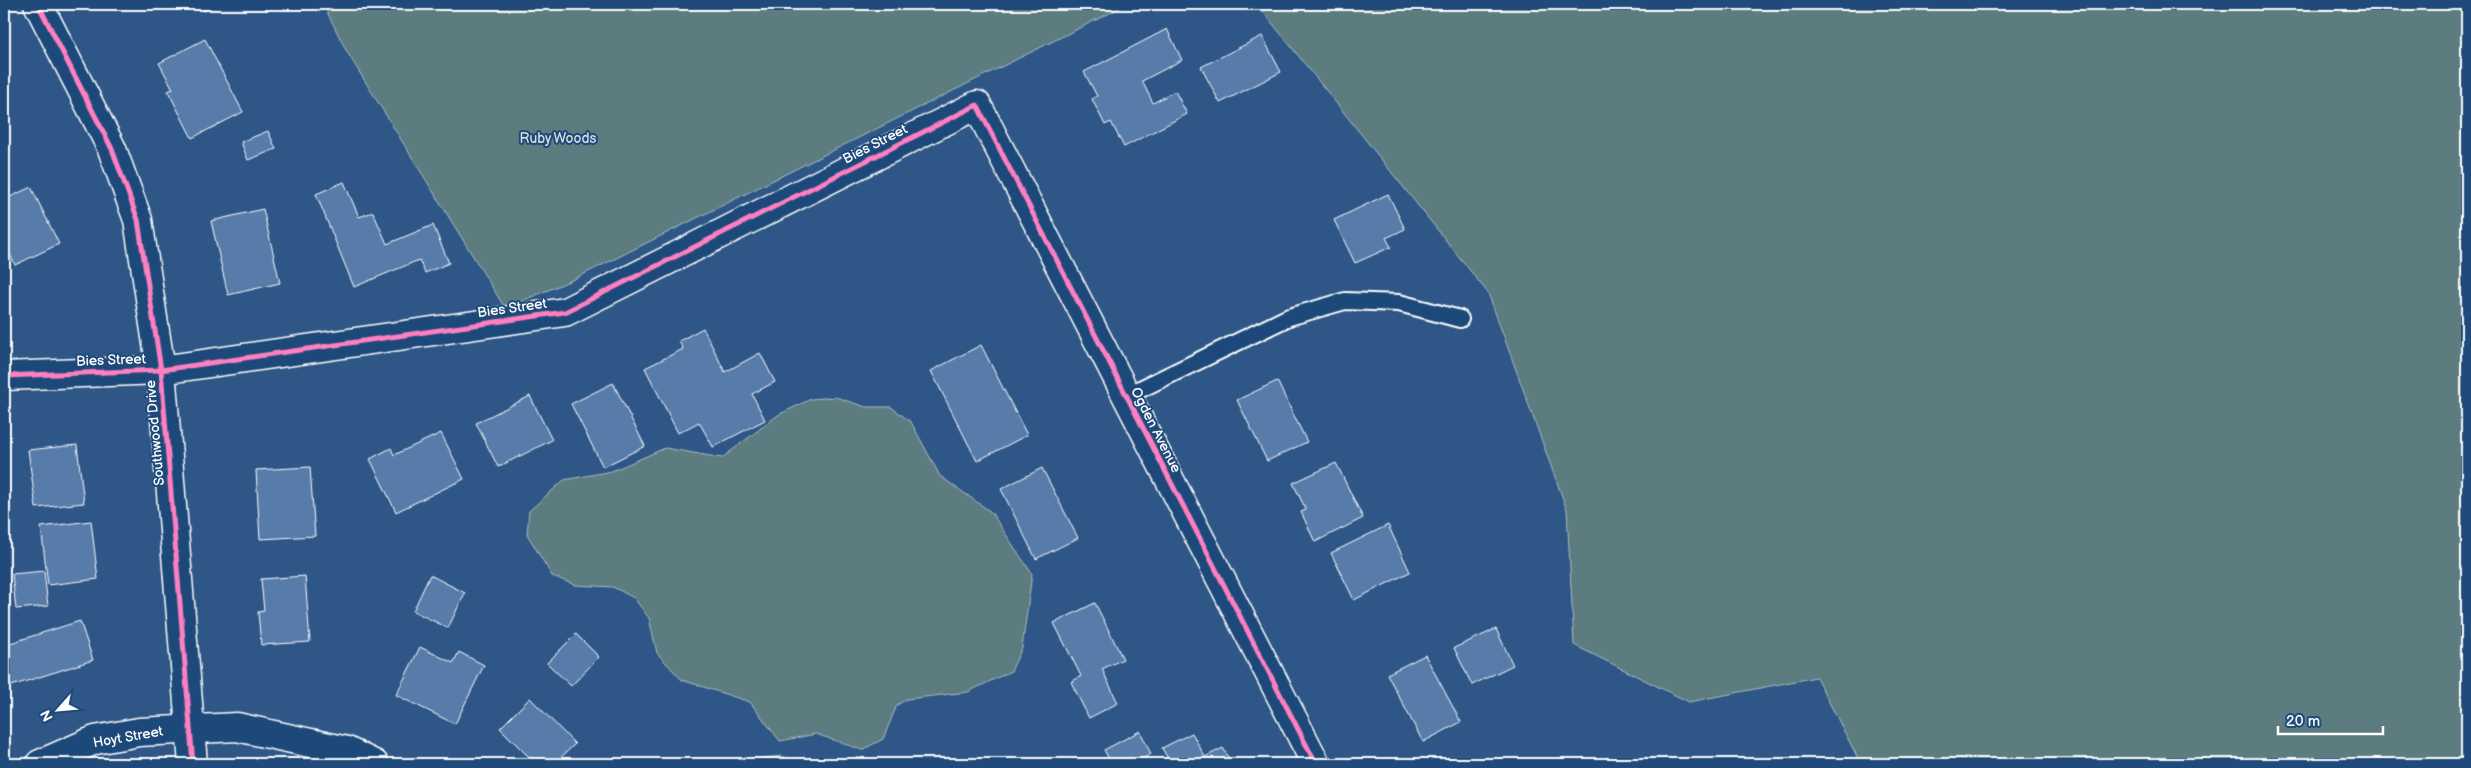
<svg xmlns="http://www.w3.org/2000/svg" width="2471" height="768" font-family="'Balsamiq Sans',sans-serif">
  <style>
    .green { fill: #5b7b80; stroke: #adbdc0 }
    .building { fill: #597baa; stroke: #fff }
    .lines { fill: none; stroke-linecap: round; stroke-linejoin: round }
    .lane-casing { stroke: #fff; stroke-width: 20 }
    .street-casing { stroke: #fff; stroke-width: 31 }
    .lane { stroke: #1f4a7a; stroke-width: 16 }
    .street { stroke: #1f4a7a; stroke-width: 28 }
    .cycleway-casing { stroke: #1f4a7a; stroke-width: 8 }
    .cycleway { stroke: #ff80c0; stroke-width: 5 }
    .labels { text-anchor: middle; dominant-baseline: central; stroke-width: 4; stroke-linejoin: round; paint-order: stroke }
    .park-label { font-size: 14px; fill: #d6dedf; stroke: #1f4a7a }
    .street-label { font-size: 14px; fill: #fff; stroke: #1f4a7a }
  </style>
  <rect width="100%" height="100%" fill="#2e5787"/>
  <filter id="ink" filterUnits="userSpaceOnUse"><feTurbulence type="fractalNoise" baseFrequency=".02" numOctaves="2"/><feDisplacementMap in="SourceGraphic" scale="10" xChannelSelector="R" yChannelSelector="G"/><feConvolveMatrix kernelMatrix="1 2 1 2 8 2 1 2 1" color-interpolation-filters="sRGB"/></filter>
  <g filter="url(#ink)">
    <g class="green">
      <polygon points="323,4 1128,4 572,280 505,308 347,52"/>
      <polygon points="1257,4 2467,4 2467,764 1861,764 1816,677 1689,702 1574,645 1567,510 1488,293"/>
      <polygon points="835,397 866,407 891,407 911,422 940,476 991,512 1032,574 1022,648 1011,671 968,692 907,699 897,705 883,739 862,750 816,734 780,741 750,702 682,680 657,653 649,618 634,598 613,587 575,585 552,576 527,534 529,511 564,480 612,471 665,448 722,458 778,415 811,399"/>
      <polygon points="782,756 799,764 731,764 736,761"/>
    </g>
    <g class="building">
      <polygon points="200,4 219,4 204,11"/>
      <polygon points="1167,29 1182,60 1142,81 1153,103 1175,91 1187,114 1124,147 1111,122 1105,125 1092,99 1097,96 1084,72"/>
      <polygon points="1262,36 1281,72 1220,103 1201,67"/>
      <polygon points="205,39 243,112 192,138 168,91 173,89 159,63"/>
      <polygon points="268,131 276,149 248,160 241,142"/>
      <polygon points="344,182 359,217 373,212 387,244 433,225 449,263 425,273 419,260 354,287 316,194"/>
      <polygon points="31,187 59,244 15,265 4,242 4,200"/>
      <polygon points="1388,194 1405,229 1386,238 1391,247 1355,263 1334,220"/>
      <polygon points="263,209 280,283 228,295 211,221"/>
      <polygon points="703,328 725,372 760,353 775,382 752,394 765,420 713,447 699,422 678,433 645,368 683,349 679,341"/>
      <polygon points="981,345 1027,435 977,461 931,371"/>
      <polygon points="1277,381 1307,442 1267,461 1237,400"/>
      <polygon points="613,383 645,446 603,467 571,404"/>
      <polygon points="530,396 552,440 498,467 476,423"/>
      <polygon points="441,433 464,479 396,512 370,459 391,448 394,455"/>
      <polygon points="77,445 84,503 36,508 28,450"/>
      <polygon points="1336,463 1363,518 1315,542 1301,512 1306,510 1293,483"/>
      <polygon points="310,467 315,536 260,539 256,470"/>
      <polygon points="1042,468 1078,538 1036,559 1001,489"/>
      <polygon points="91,521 98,579 48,585 41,527"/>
      <polygon points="1388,525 1410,572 1354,600 1331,553"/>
      <polygon points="44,571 48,606 16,609 12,574"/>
      <polygon points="430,575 465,593 448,628 413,611"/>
      <polygon points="305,576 310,642 261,645 258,612 264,611 261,579"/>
      <polygon points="1095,603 1123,659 1102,669 1118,703 1089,718 1071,682 1081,676 1054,623"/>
      <polygon points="80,621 93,660 5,688 4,645"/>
      <polygon points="1496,629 1513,665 1472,685 1454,648"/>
      <polygon points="576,634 599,657 571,686 547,663"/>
      <polygon points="420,647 453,663 459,652 484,665 455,724 396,695"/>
      <polygon points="1425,655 1461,722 1423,742 1387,674"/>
      <polygon points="530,698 575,744 554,764 536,764 500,728"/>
      <polygon points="1140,731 1151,754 1133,764 1112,764 1104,750"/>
      <polygon points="1192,733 1205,757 1223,748 1232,764 1171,764 1162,748"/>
    </g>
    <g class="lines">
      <g class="lane-casing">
        <polyline id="lane" points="1126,396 1289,317 1345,301 1399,303 1460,319"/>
      </g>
      <g class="street-casing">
        <g id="street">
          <polyline points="38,4 112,149 138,220 161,370 193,764"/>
          <polyline points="4,376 161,370 565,312 977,105 1316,764"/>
          <polyline points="40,764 95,740 139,732 237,727 347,751 374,764"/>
        </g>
      </g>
      <use href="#lane" class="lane"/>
      <use href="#street" class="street"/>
      <g class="cycleway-casing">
        <g id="cycleway">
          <polyline points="38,4 112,149 138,220 161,370 193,764"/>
          <polyline points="4,376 161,370 565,312 977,105 1316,764"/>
        </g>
      </g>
      <use href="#cycleway" class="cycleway"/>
    </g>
  </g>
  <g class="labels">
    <g class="park-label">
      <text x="558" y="138">Ruby Woods</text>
    </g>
    <g class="street-label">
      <text transform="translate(875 144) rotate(-27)">Bies Street</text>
      <text transform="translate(512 308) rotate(-8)">Bies Street</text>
      <text transform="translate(111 360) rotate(-2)">Bies Street</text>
      <text transform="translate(1156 430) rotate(63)">Ogden Avenue</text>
      <text transform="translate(155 433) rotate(-95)">Southwood Drive</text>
      <text transform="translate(128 737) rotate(-10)">Hoyt Street</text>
    </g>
  </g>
  <rect width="2471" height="768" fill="none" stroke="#1f4a7a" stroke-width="20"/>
  <rect x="10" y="10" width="2451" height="748" fill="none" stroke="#fff" stroke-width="2" filter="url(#ink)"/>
  <g transform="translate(58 710) rotate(243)" stroke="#1f4a7a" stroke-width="4" paint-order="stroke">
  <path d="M0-4L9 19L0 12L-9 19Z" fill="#ffffff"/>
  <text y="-8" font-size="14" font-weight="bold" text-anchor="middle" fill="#ffffff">N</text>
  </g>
  <path d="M2278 726v8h105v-8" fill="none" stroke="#ffffff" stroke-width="2.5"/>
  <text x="2286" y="726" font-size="15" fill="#ffffff" stroke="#1f4a7a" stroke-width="4" paint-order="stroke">20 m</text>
</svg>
